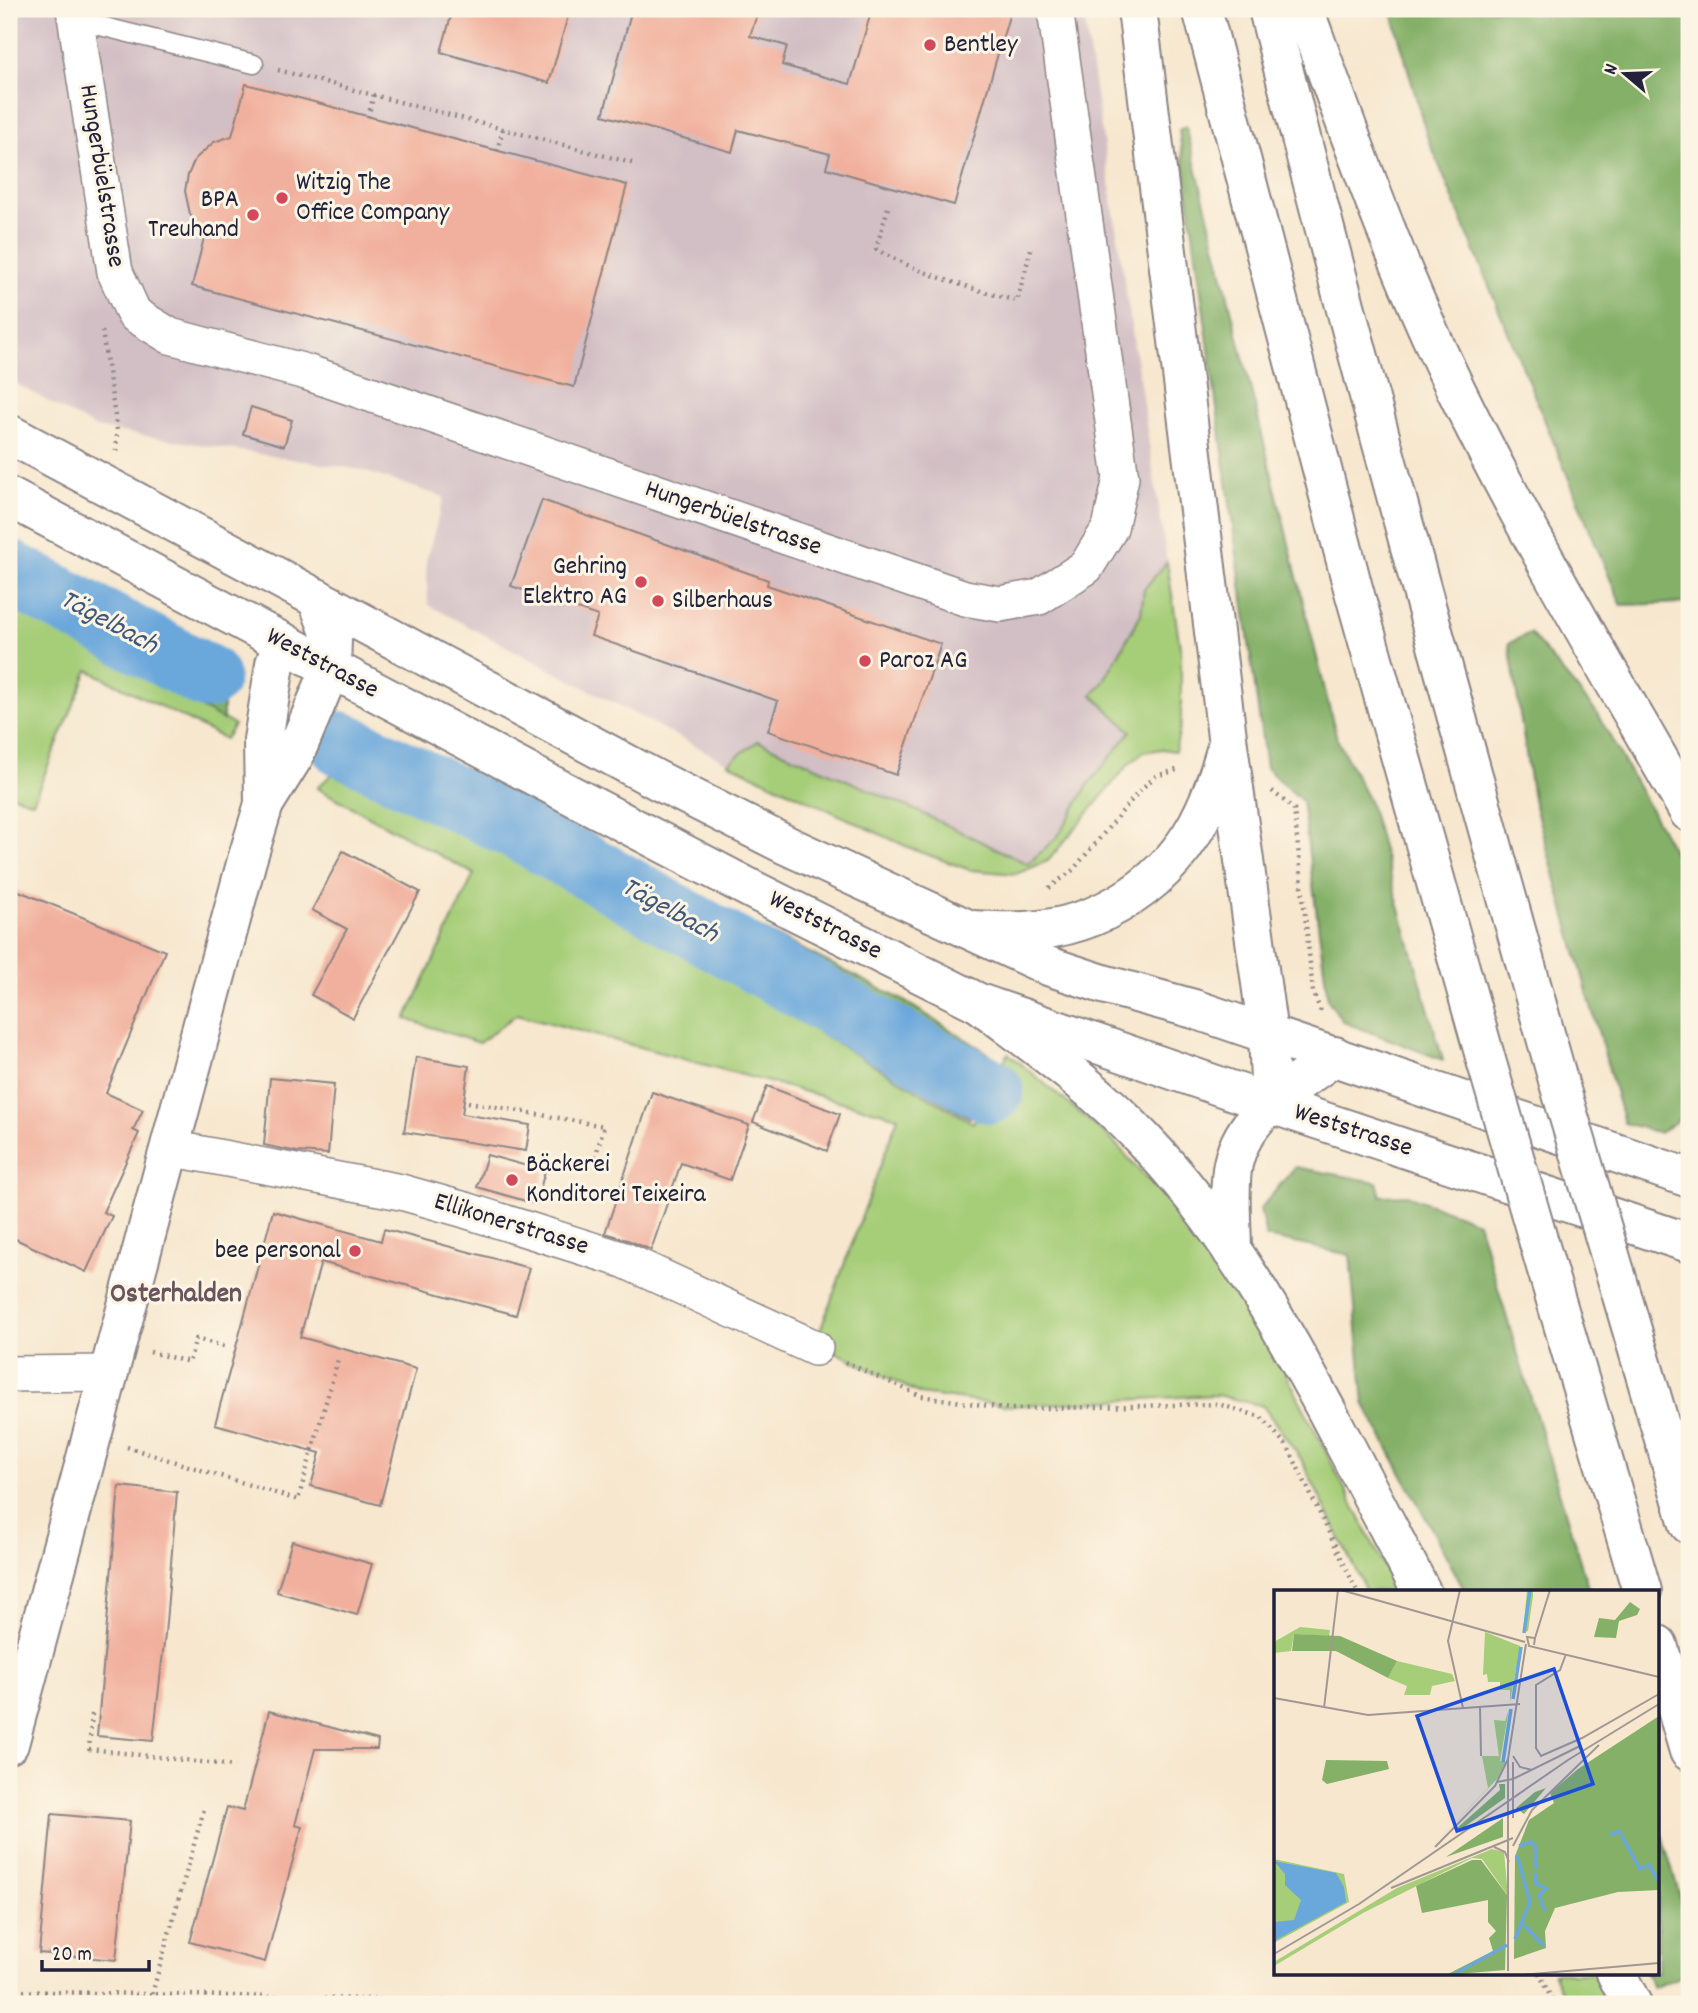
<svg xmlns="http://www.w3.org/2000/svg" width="1698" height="2013" font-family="Dekko,sans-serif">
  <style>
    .industrial { fill: #d2bec5 }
    .green { fill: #a6cd78; stroke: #64785a; stroke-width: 2 }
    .forest { fill: #84b068; stroke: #536952; stroke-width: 2 }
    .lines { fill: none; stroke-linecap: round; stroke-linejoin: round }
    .river { stroke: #6aa7db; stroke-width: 65 }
    .building { fill: #f1b09d }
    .lane-casing { stroke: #8c8484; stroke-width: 21 }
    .street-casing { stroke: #8c8484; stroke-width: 38 }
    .secondary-casing { stroke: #8c8484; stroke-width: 42 }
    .highway-casing { stroke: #8c8484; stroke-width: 42 }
    .path { stroke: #8c8484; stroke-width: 4.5; stroke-dasharray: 2 5; stroke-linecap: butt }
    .lane { stroke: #fff; stroke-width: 18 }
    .street { stroke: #fff; stroke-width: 35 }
    .secondary { stroke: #fff; stroke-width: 38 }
    .highway { stroke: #fff; stroke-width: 38 }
    .highway-bridge-casing { stroke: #8c8484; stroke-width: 42; stroke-linecap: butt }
    .highway-bridge { stroke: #fff; stroke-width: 38 }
    .poi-dot { fill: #d1495b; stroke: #fcf5e5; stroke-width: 2.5 }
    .labels { text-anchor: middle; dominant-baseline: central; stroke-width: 6; stroke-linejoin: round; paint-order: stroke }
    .poi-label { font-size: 26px; fill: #22223b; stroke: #fcf5e5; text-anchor: start }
    .street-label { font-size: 26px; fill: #22223b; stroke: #fcf5e5 }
    .water-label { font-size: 28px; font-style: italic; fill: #3f577b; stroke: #fcf5e5 }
    .neighbourhood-label { font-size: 28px; font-weight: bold; fill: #6a545d; stroke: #fcf5e5 }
    .inset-river { fill: none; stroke: #6aa7db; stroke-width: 3.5 }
    .inset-road { fill: none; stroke: #a29893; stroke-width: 2 }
    .view { fill: #1d4ed8; fill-opacity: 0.15; stroke: #1d4ed8; stroke-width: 3.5 }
    .inset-edge { fill: none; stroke: #22223b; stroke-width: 3.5 }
  </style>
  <rect width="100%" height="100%" fill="#fcf5e5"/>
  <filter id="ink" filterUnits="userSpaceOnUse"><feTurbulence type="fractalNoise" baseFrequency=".0143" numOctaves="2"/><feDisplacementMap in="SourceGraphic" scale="14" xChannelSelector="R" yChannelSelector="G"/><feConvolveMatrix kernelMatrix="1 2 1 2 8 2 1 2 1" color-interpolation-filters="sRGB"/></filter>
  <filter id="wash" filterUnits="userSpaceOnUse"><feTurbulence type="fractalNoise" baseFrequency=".00686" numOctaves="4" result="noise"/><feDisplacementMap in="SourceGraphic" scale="28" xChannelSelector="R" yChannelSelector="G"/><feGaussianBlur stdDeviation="1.57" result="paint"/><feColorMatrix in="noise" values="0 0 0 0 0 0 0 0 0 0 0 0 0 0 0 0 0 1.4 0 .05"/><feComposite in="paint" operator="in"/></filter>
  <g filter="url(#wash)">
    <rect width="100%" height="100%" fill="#f7e7ce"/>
    <polygon class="industrial" points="9,9 1083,9 1167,562 1144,589 1141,613 1102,684 1093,695 1131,731 1088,785 1058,836 1028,864 917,811 758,741 728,763 428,605 426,561 444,497 361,470 96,428 9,380"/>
    <g class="green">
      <polygon points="1167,562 1181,654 1181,724 1175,751 1162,749 1144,752 1128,765 1048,861 1016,874 970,870 912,849 728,763 758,741 917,811 1028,864 1058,836 1088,785 1131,731 1092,695 1102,684 1141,614 1144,589"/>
      <polygon points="9,599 234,725 225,739 88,670 33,802 9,794"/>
      <polygon points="332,774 503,852 664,942 973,1123 1008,1053 1112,1140 1188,1223 1276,1354 1397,1591 1366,1591 1301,1459 1263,1406 1217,1395 1009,1406 920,1394 816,1342 898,1117 517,1014 479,1043 406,1019 474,874 317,788"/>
      <polygon points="1553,1973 1592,1973 1609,2004 1569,2004"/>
    </g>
    <g class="forest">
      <polygon points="1391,9 1689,9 1689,603 1621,605 1427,136"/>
      <polygon points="1186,126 1337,739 1369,801 1443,1060 1343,1022 1328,1000 1302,801 1266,768 1179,130"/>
      <polygon points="9,544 210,645 223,660 223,720 9,601"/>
      <polygon points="1530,633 1597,713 1689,879 1689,1112 1660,1133 1624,1123 1533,799 1509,643"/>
      <polygon points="359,736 462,777 901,999 1001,1061 970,1118 665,941 504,852 333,770"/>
      <polygon points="1295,1167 1377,1182 1381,1196 1407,1195 1478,1222 1589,1591 1465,1591 1364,1403 1350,1255 1266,1237 1260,1209"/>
      <polygon points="1658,1822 1689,1927 1689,1973 1653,1988 1646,1973 1658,1973"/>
    </g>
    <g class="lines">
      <g class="river">
        <polyline points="9,572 207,677"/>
        <polyline points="342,744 516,827 931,1059 991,1091"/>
      </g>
    </g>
    <g id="blocks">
      <g class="building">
        <polygon points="453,9 570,9 549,83 441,52"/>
        <polygon points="632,9 759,9 750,36 787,46 782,65 850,84 872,9 1011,9 954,205 826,168 830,154 738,130 732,152 603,115"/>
        <polygon points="246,84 627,185 574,387 192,286 204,238 190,214 185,191 188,175 195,159 214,142 232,136"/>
        <polygon points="251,407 292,420 284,446 243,434"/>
        <polygon points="542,500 768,580 767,585 941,644 896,775 768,731 778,701 591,636 598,616 511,586"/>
        <polygon points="343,851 420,892 353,1018 311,995 347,929 312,910"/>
        <polygon points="9,887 165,951 106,1093 143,1110 133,1130 139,1133 103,1212 112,1216 86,1272 9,1236"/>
        <polygon points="416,1057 469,1066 462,1114 530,1125 526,1151 404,1132"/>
        <polygon points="270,1078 334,1084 328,1154 297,1152 264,1145"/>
        <polygon points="767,1086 840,1114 827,1151 753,1122"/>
        <polygon points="652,1092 749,1125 730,1180 681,1163 651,1250 630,1241 605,1233"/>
        <polygon points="487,1155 545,1171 536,1204 477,1187"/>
        <polygon points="273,1211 381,1241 384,1229 529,1268 516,1315 321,1262 300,1337 416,1369 380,1505 311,1486 320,1453 215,1424"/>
        <polygon points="119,1486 177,1492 165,1634 153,1741 97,1736"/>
        <polygon points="292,1541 372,1564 357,1615 277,1592"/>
        <polygon points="269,1711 378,1740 377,1749 315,1749 295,1825 302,1827 265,1962 190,1942 227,1807 243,1811"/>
        <polygon points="52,1814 130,1821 116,1960 39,1953"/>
      </g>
    </g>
  </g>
  <g filter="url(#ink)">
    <use href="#blocks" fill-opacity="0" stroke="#8c8484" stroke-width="2"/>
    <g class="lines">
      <g class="lane-casing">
        <polyline id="lane" points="76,20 254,64"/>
      </g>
      <g class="street-casing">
        <g id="street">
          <polyline points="74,9 115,272 134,314 170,336 306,372 965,598 1000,604 1039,597 1086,567 1110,528 1121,478 1055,9"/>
          <polyline points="170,1148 401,1192 465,1210 624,1260 815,1348"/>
          <polyline points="9,1374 110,1373"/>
        </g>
      </g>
      <g class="secondary-casing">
        <g id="secondary">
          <polyline points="9,434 657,780 786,845 1048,966 1103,984 1194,1009 1689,1178"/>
          <polyline points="9,497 523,770 755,891 979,1003 1271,1104 1689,1243"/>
          <polyline points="264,804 263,740 275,664 283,642"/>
          <polyline points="9,1744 247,860 264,804 294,756 331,668 332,638 317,598"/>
        </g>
      </g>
      <g class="highway-casing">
        <g id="highway">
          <polyline points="1137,9 1228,745 1268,1034 1271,1104"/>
          <polyline points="1202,9 1353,588 1486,1060"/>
          <path d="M1268,9c91,359 190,715 290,1071"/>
          <path d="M1304,9c49,135 97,272 162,401 68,137 147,269 223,402"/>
          <path d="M971,930c18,1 36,2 54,1 76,-3 147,-50 179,-120 9,-19 16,-40 22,-61"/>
          <path d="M979,1003c56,43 114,83 163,135 82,85 141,190 196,294 28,53 56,106 83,159"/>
          <polyline points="1539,1243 1642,1591"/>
          <path d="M1232,1251c0,-24 -4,-64 1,-87 11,-52 63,-79 102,-108"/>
          <polyline points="1615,1272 1689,1524"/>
          <polyline points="1658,1645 1689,1751"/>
          <polyline points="1616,1973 1632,2004"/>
        </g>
      </g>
      <g class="path">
        <polyline points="278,70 632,163"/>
        <polyline points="368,117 374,94"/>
        <polyline points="497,151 503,129"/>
        <path d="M888,208l-12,41c43,25 94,39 141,52l14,-52"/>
        <polyline points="102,331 117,430 116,451"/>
        <polyline points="1272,791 1294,809 1313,992 1322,1014"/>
        <polyline points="1049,888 1073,870 1141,789 1156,776 1180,769"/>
        <polyline points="468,1102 604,1126 594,1162"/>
        <polyline points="150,1352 189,1362 196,1339 227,1347"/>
        <polyline points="845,1362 921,1396 1010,1409 1218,1404 1261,1417 1288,1447 1357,1591"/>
        <polyline points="127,1447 298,1500 338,1360"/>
        <polyline points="92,1714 89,1749 235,1766"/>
        <polyline points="1539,1973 1554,2004"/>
        <polyline points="9,1991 584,2004"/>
        <polyline points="152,1994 204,1809"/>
      </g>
      <use href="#lane" class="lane"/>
      <use href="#street" class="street"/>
      <use href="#secondary" class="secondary"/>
      <use href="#highway" class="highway"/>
      <g class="highway-bridge-casing">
        <g id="highway-bridge">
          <polyline points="1486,1060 1539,1243"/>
          <polyline points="1558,1080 1615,1272"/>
        </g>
      </g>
      <use href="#highway-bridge" class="highway-bridge"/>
    </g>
  </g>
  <g class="poi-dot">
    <circle cx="930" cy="45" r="7"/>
    <circle cx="282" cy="198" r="7"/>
    <circle cx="253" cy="215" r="7"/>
    <circle cx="641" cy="582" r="7"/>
    <circle cx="658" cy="601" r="7"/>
    <circle cx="865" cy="661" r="7"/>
    <circle cx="512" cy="1180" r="7"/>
    <circle cx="355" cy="1251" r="7"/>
  </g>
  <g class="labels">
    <g class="poi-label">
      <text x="944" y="45">Bentley</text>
      <text x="296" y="183">Witzig The<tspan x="296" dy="30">Office Company</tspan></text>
      <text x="239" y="200" text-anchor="end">BPA<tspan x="239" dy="30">Treuhand</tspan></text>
      <text x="627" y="567" text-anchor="end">Gehring<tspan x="627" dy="30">Elektro AG</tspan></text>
      <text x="672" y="601">Silberhaus</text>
      <text x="879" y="661">Paroz AG</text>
      <text x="526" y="1165">Bäckerei<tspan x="526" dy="30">Konditorei Teixeira</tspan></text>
      <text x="341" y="1251" text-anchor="end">bee personal</text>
    </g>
    <g class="street-label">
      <text transform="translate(101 176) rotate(81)">Hungerbüelstrasse</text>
      <text transform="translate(733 519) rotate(19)">Hungerbüelstrasse</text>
      <text transform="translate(322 664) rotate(28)">Weststrasse</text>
      <text transform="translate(825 926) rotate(27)">Weststrasse</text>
      <text transform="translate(1353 1131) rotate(18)">Weststrasse</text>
      <text transform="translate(511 1225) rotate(17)">Ellikonerstrasse</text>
    </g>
    <g class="water-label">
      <text transform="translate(108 624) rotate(28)">Tägelbach</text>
      <text transform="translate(669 912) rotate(29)">Tägelbach</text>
    </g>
    <g class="neighbourhood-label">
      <text x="176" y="1296">Osterhalden</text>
    </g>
  </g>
  <g transform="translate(1274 1590)">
    <rect width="385" height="385" fill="#f7e7ce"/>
    <path d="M253,0h6v6l-5,35 -5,2zM26,37l30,3 -1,6 -35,-2 -3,17 -17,2v-11zM211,42l35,14 -10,56v-12h-10v-8h-12l-1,-8 -4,1zM123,71l55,13 3,7 -23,5 -2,9h-26l3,-9 -19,-8zM235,119l-9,52 6,1 -8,16 -72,75 62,-65 -6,-32h17l-5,-36 11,1zM218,259l12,3 4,44 -26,-37 -10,-1 -109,55 -89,53v-4l123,-74zM0,269l70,15 5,28 -75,41z" fill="#a6cd78"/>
    <path d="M356,12l10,7 -3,6 -18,6 -3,17 -22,-1 5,-19 16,2zM20,44l46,2 57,25 -9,17 -52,-27h-44zM385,126v174l-41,2 -63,16 -10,23 1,17 -32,11 1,-103 14,-36 25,-17 -4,-10 28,-24zM52,170l61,1 2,8 -62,15 -5,-4zM225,194h6v14l-45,32 -3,-2 43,-38zM272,198l-22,26 -8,-6 19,-16zM229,228v19l-57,20zM198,270h9l26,35 -2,75 -59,5 47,-24 -4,-13 7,-7 -8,-9v-22l-66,13 -6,-27z" fill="#84b068"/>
    <path d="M0,271l62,12 8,14 2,15 -72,39v-19l20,-2 7,-20 -16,-15v-11z" fill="#6aa7db"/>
    <path class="inset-river" d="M250,43l6,-43M239,109l8,-52M229,172l8,-53M336,245l9,-4 21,38 9,-4 10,17M245,256l12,-4 5,5v22M261,283l1,10 10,6 -7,6 6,16M250,335l20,21M241,349l15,-37 -13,-47M179,385l54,-30"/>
    <path class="inset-road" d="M67,0l184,52M186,0l-12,51 15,67M261,48l15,-48M260,55l1,-7 -8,-1 2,9 130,31M292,64l-6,16 -24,15v63l5,8 41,-18 77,-44M0,108l94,17 152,-11M206,117l1,49M50,118l14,-118M239,166l7,11 12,3M239,172v56M223,192l16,-3 67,-33M239,256l19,-36 67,-65M161,257l60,-61 13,-27M220,257l11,5 4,10M117,298l122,-50M0,364l85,-50 209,-144 91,-56M234,381v-212l18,-115M248,385l137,-12"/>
    <path class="view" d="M280,79l39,115 -136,47 -40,-115z"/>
    <rect width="385" height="385" class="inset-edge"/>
  </g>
  <rect width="1698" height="2013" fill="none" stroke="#fcf5e5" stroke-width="35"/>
  <g transform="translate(1625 74) rotate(289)" stroke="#fcf5e5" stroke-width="5" paint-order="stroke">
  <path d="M0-5L12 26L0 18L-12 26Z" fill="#22223b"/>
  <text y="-10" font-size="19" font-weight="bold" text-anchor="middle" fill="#22223b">N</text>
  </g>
  <path d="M42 1960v10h107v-10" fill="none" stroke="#22223b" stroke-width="3.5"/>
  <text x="52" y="1960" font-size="21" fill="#22223b" stroke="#fcf5e5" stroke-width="5" paint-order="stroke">20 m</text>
</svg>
